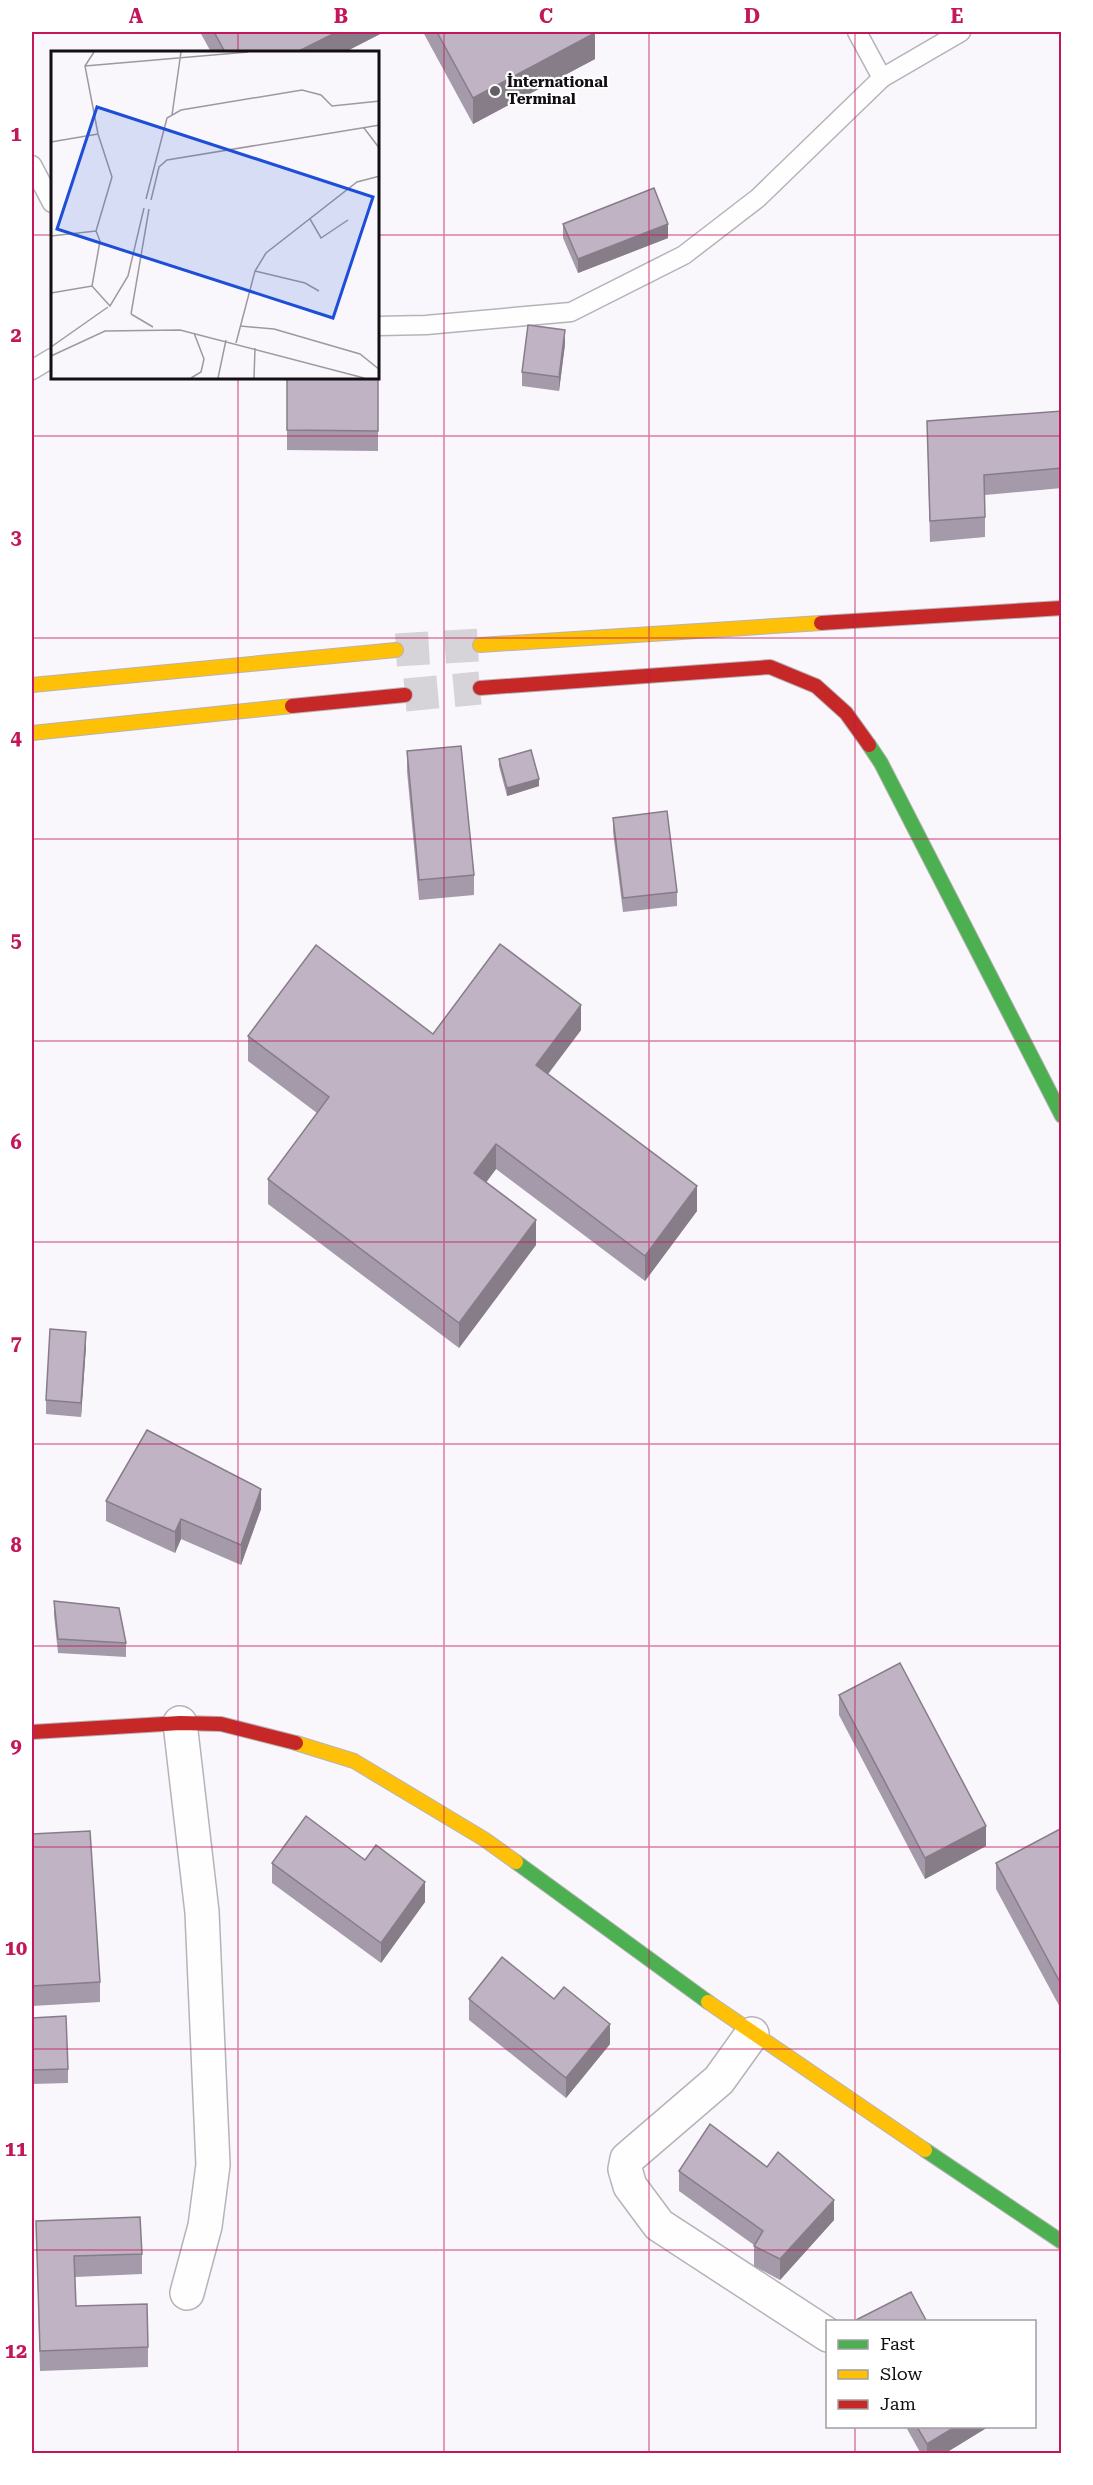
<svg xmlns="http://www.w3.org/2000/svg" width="1093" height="2485" font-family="'Roboto Serif',serif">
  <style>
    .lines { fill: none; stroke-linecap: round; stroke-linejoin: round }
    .secondary-tunnel { stroke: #d6d3d9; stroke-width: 33; stroke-dasharray: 33 16; stroke-linecap: butt }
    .lane-casing { stroke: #b6b3b8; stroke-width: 21 }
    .street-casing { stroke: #b6b3b8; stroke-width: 36 }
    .fast-casing { stroke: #b6b3b8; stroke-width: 16 }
    .slow-casing { stroke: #b6b3b8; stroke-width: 16 }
    .jam-casing { stroke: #b6b3b8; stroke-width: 16 }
    .lane { stroke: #fefeff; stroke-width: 18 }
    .street { stroke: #fefeff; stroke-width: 33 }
    .fast { stroke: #4caf50; stroke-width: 14 }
    .slow { stroke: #ffc107; stroke-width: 14 }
    .jam { stroke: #c62828; stroke-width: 14 }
    .wall { fill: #a49aa9 }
    .shaded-wall { fill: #867d89 }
    .building { fill: #bfb3c4; stroke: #867d89; stroke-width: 1.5 }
    .grid { fill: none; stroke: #c2185b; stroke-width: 1.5; stroke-opacity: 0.55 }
    .poi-dot { fill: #635f65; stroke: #fff; stroke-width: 2 }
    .labels { text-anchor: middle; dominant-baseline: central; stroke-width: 4.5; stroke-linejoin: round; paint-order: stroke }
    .poi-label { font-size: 15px; font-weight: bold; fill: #120e13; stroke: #fff; text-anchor: start }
    .inset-road { fill: none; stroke: #9d999f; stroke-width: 1.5 }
    .view { fill: #1d4ed8; fill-opacity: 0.15; stroke: #1d4ed8; stroke-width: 3 }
    .inset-edge { fill: none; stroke: #120e13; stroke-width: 3 }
    .neatline { fill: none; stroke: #c2185b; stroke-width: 2 }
    .grid-label { font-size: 20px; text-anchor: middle; font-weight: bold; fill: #c2185b }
  </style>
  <rect width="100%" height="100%" fill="#f9f6fc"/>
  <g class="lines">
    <g class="secondary-tunnel">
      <polyline points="396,650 480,645"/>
      <polyline points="405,695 480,688"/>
    </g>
    <g class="lane-casing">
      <g id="lane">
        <polyline points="857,32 882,78"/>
        <polyline points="32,165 52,203"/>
        <polyline points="378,326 426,325 571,312 684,255 758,198 882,78 961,32"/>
        <polyline points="32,370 52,358"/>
      </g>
    </g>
    <g class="street-casing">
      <g id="street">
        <polyline points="180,1723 202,1912 213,2165 205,2226 187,2293"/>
        <polyline points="752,2034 719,2080 627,2159 625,2169 630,2186 659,2225 828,2335"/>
      </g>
    </g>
    <g class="fast-casing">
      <g id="fast">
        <polyline points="869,745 881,763 1062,1116"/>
        <polyline points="516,1862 708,2002"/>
        <polyline points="925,2150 1062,2242"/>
      </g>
    </g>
    <g class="slow-casing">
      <g id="slow">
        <polyline points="480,645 821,623"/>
        <polyline points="32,685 396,650"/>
        <polyline points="32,733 292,706"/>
        <polyline points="296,1743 354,1761 484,1839 516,1862"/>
        <polyline points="708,2002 925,2150"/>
      </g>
    </g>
    <g class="jam-casing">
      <g id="jam">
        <polyline points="821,623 1062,608"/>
        <polyline points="480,688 770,667 816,686 846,713 869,745"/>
        <polyline points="292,706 405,695"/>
        <polyline points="32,1732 180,1723 221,1724 296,1743"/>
      </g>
    </g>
    <use href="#lane" class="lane"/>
    <use href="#street" class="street"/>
    <use href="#fast" class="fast"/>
    <use href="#slow" class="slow"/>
    <use href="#jam" class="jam"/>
  </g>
  <g class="wall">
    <polygon points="200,32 384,32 345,52 211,52"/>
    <polygon points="423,32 594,32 595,59 473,124"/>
    <polygon points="563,224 668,238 578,273 563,238"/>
    <polygon points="565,344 559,391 522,386 522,372"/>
    <polygon points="287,378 378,378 378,451 287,450"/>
    <polygon points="1062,411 1062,488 985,495 985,537 930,542 927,421"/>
    <polygon points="407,751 474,875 474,895 419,900 407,771"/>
    <polygon points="499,759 539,786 507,796 499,766"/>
    <polygon points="613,818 677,892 677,906 623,912 613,832"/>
    <polygon points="581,1030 548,1074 697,1211 645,1281 496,1169 486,1182 536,1245 459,1348 268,1204 268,1179 317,1113 248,1061 248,1036 433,1034"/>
    <polygon points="86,1346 81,1417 46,1414 46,1400"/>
    <polygon points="106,1501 261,1509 241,1565 181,1539 175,1553 106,1521"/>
    <polygon points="54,1601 126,1643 126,1657 58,1653 54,1615"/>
    <polygon points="839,1695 986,1846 925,1879 839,1715"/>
    <polygon points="1062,1828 1062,2011 996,1889 996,1863"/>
    <polygon points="32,1834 100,1982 100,2002 32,2006"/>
    <polygon points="365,1860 425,1902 381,1963 272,1883 272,1863"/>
    <polygon points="469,1999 610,2044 566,2098 469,2020"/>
    <polygon points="32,2018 68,2069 68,2083 32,2084"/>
    <polygon points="679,2171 834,2220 780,2280 754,2266 754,2245 679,2191"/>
    <polygon points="36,2221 142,2254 142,2274 75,2277 76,2306 148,2347 148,2367 40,2371"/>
    <polygon points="906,2427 988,2427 944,2454 921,2454"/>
  </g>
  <g class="shaded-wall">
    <polygon points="337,32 384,32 345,52 297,52"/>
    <polygon points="595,33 595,59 473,124 473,98"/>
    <polygon points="668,224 668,238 578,273 578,259"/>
    <polygon points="565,330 565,344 559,391 559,377"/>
    <polygon points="539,779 539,786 507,796 507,788"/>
    <polygon points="581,1005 581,1030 536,1090 536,1065"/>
    <polygon points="496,1144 496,1169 474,1199 474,1173"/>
    <polygon points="697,1186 697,1211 645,1281 645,1256"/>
    <polygon points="536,1220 536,1245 459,1348 459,1323"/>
    <polygon points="86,1332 86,1346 81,1417 81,1403"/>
    <polygon points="261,1489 261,1509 241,1565 241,1545"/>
    <polygon points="181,1519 181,1539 175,1553 175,1532"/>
    <polygon points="986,1826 986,1846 925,1879 925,1858"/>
    <polygon points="425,1882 425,1902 381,1963 381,1943"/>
    <polygon points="610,2024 610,2044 566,2098 566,2078"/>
    <polygon points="834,2200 834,2220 780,2280 780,2259"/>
    <polygon points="955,2427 988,2427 944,2454 927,2454 927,2444"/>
  </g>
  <g class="building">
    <polygon points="214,32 337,32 297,52 225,52"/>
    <polygon points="437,32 594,32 595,33 473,98"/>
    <polygon points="654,188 668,224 578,259 563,224"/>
    <polygon points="528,325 565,330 559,377 522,372"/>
    <polygon points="378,360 378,431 287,430 287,378 378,378"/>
    <polygon points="1062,411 1062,468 984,475 985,517 930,521 927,421"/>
    <polygon points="461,746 474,875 419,880 407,751"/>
    <polygon points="531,750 539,779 507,788 499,759"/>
    <polygon points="667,811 677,892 623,898 613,818"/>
    <polygon points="500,944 581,1005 536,1065 697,1186 645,1256 496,1144 474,1173 536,1220 459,1323 268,1179 329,1097 248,1036 316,945 433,1034"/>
    <polygon points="50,1329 86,1332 81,1403 46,1400"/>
    <polygon points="147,1430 261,1489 241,1545 181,1519 175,1532 106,1501"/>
    <polygon points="54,1601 119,1608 126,1643 58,1639"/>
    <polygon points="900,1663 986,1826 925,1858 839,1695"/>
    <polygon points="306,1816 365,1860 376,1845 425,1882 381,1943 272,1863"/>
    <polygon points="1062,1828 1062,1986 996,1863"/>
    <polygon points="90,1831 100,1982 32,1986 32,1834"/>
    <polygon points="502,1957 554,1999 564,1987 610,2024 566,2078 469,1999"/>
    <polygon points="66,2016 68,2069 32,2070 32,2018"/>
    <polygon points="710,2124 767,2167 778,2152 834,2200 780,2259 754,2246 763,2231 679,2171"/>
    <polygon points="140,2217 142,2254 74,2256 76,2306 147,2304 148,2347 40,2351 36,2221"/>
    <polygon points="911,2292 927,2322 856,2322 856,2320"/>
    <polygon points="917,2427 955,2427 927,2444"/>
  </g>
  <path class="grid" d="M238,32v20M444,32v2422M649,32v2422M855,32v2290M32,235h20M378,235h684M238,378v2076M32,436h1030M32,638h1030M32,839h1030M32,1041h1030M32,1242h1030M32,1444h1030M32,1646h1030M32,1847h1030M32,2049h1030M32,2250h1030M855,2426v28"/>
  <circle class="poi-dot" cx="495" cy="91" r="6"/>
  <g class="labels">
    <g class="poi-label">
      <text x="507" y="82">İnternational<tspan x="507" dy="17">Terminal</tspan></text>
    </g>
  </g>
  <g transform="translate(51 51)">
    <rect width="328" height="328" fill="#f9f6fc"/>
    <path class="inset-road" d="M43,1l-9,14 13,68 14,43 -16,54M34,15l163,-14M121,64l9,-63M313,77l16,21M0,91l47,-8M95,148l21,-81 14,-8 121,-20 19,5 11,11 48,-5M100,149l8,-33 8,-7 213,-35M259,168l11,19 27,-18M0,185l45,-5M204,220l50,12 14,8M41,235l8,-45 -4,-10M0,242l41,-7 18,20 18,-30 16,-68M80,263l18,-105M80,263l22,13M189,275l34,3 86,25 20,16M185,292l19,-72 11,-18 91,-71 23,-6M0,296l57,-40M0,305l54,-25 75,-1 184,48M140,327l10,-6 3,-13 -10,-26M167,327l8,-38M203,327l1,-30"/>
    <path class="view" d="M46,56l276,90 -40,121 -276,-89z"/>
    <rect width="328" height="328" class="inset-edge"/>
  </g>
  <rect width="1093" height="2485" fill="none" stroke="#ffffff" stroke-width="66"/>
  <rect x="826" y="2320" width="210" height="108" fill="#ffffff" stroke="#a09fa1" stroke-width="1.5"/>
  <rect x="838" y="2340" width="30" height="9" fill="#4caf50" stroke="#a09fa1" stroke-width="1.5"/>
  <text x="880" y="2350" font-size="18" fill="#120e13">Fast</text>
  <rect x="838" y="2370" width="30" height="9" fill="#ffc107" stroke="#a09fa1" stroke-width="1.5"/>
  <text x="880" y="2380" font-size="18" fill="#120e13">Slow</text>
  <rect x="838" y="2400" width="30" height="9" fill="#c62828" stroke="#a09fa1" stroke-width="1.5"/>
  <text x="880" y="2410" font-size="18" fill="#120e13">Jam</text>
  <rect x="33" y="33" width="1027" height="2419" class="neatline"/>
  <g class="grid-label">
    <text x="136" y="23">A</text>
    <text x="341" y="23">B</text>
    <text x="546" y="23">C</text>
    <text x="752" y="23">D</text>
    <text x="957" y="23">E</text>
    <text x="16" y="141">1</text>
    <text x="16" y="342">2</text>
    <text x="16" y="544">3</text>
    <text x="16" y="745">4</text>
    <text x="16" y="947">5</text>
    <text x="16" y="1149">6</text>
    <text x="16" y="1350">7</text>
    <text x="16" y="1552">8</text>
    <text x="16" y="1753">9</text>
    <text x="16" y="1955">10</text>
    <text x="16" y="2156">11</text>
    <text x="16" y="2358">12</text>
  </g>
</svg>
